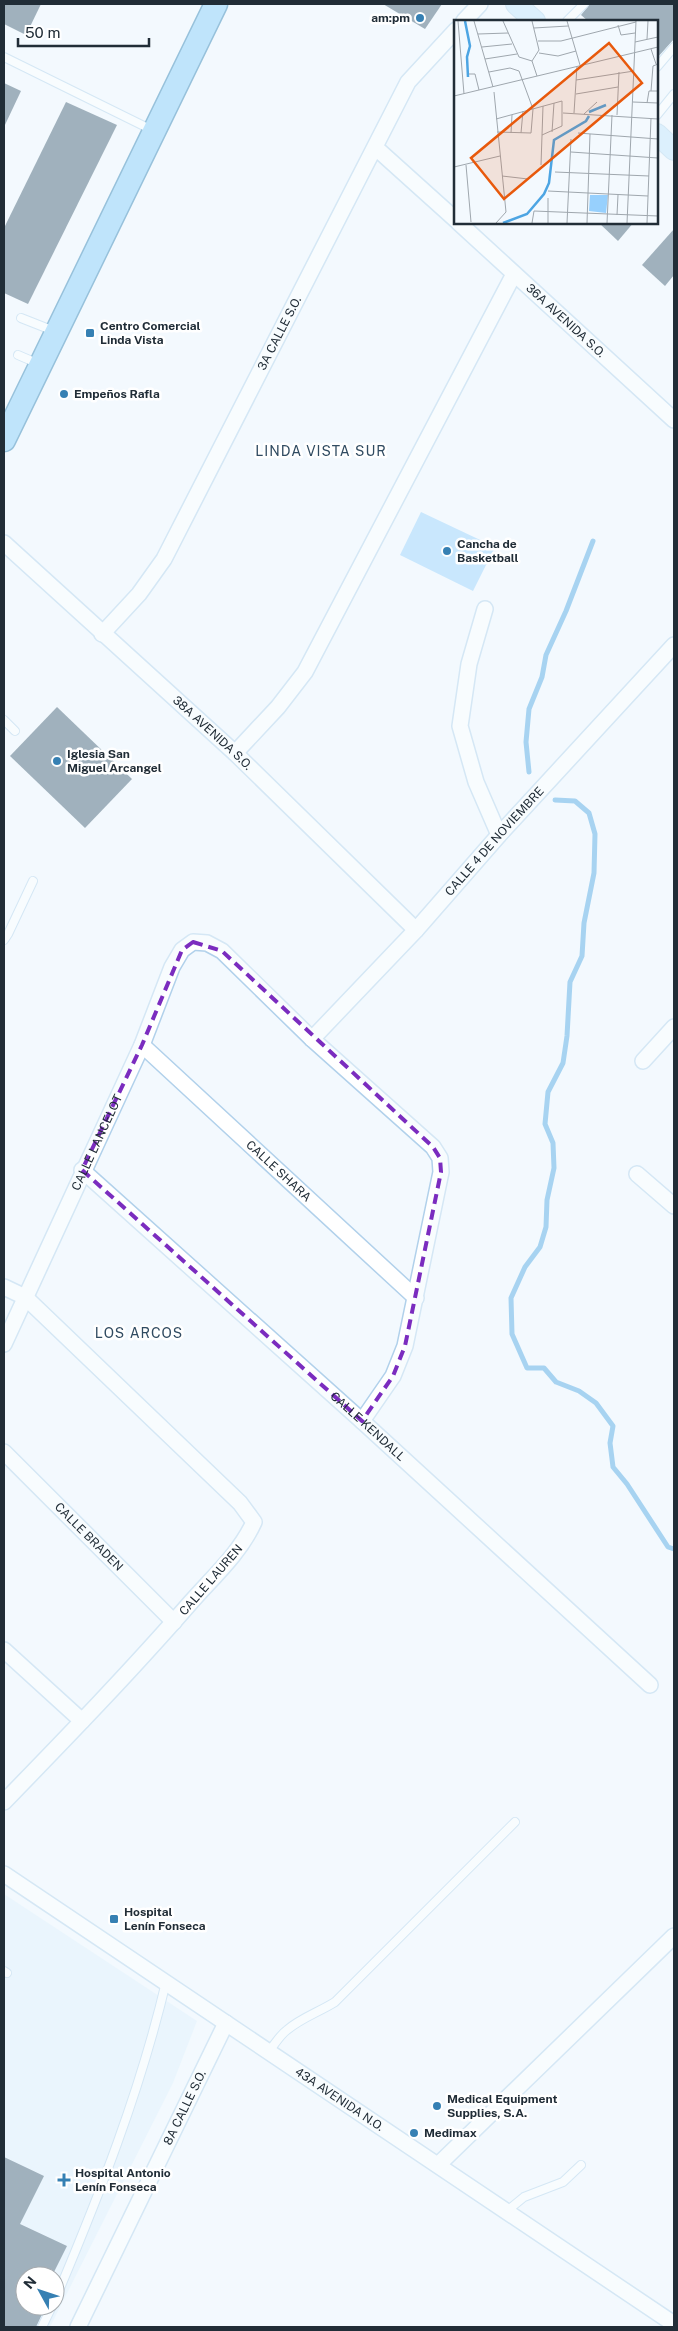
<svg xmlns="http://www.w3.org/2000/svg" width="678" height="2331" font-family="'Public Sans',sans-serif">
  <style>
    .built { fill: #e1f0fd; fill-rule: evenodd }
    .green { fill: #97d0fd }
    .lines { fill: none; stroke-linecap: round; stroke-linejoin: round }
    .stream { stroke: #4da5e3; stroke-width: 5 }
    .building { fill: #3d596f }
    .lane-casing { stroke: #b1d1eb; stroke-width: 10 }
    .street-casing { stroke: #b1d1eb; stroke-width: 18 }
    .secondary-casing { stroke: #b1d1eb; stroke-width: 22 }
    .primary-casing { stroke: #297db2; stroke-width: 25 }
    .lane { stroke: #fff; stroke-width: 8 }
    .street { stroke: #fff; stroke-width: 15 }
    .secondary { stroke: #c0e5fc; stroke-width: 20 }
    .primary { stroke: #82cbf9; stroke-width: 22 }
    .marked { fill: none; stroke: #7b2cbf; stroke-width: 4; stroke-dasharray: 10 6; stroke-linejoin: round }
    .poi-dot { fill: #3680b3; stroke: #fff; stroke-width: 2 }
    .labels { text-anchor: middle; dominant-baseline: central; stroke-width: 5; stroke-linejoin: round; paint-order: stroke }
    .poi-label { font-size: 12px; font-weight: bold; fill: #212d37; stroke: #fff; text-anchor: start }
    .street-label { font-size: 12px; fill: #212d37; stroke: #fff }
    .neighbourhood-label { font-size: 14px; letter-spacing: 1px; fill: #304b61; stroke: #fff }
    .inset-river { fill: none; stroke: #4da5e3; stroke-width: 2.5 }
    .inset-road { fill: none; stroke: #9fa7ae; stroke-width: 1 }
    .view { fill: #e8590c; fill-opacity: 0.15; stroke: #e8590c; stroke-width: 2.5 }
    .inset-edge { fill: none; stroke: #212d37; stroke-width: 2.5 }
  </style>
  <rect width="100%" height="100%" fill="#f3f9fe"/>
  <path class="built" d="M4,1894l193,127 -24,62 -123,244h-46zM25,2276h30v30h-30z"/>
  <polygon class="green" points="421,512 495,547 473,591 400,555"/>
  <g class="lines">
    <g class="stream">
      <polyline points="529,772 526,742 529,709 542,677 546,655 566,611 593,541"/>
      <polyline points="555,800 575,801 589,813 595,834 594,873 584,923 582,956 570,982 567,1036 563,1063 548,1092 545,1124 553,1143 554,1168 547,1200 546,1227 540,1247 525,1267 511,1298 512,1334 527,1368 544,1368 556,1382 579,1391 596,1403 613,1426 610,1443 613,1467 627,1484 668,1547 674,1549"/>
    </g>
  </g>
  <g class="building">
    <polygon points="4,4 41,4 26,35 4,24"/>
    <polygon points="383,4 442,4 425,29"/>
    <polygon points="590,4 674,4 674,39 657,58 657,21 588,21 581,15"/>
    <polygon points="4,83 21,91 4,127"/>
    <polygon points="66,102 117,125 28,304 4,293 4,228"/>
    <polygon points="598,222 634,222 618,241"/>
    <polygon points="674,229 674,275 665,286 642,265"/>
    <polygon points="57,707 132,779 85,828 10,756"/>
    <polygon points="4,2157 44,2176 20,2224 67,2246 52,2276 25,2276 25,2306 46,2306 36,2327 4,2327"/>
  </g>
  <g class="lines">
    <g class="lane-casing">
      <g id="lane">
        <polyline points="567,21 584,4"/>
        <polyline points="4,57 152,130"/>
        <polyline points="657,67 674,47"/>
        <polyline points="657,115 674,94"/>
        <polyline points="21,318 54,331"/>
        <polyline points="18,355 39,364"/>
        <polyline points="4,720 15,731"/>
        <polyline points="4,940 8,934 33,881"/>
        <polyline points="4,1971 7,1973"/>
        <path d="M269,2051c6,-7 11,-16 18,-21 14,-12 32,-18 48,-28l180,-180"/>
        <polyline points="507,2211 524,2197 563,2182 581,2165"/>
        <path d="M55,2300c44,-104 85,-208 111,-318"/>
        <polyline points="42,2327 52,2306"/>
      </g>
    </g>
    <g class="street-casing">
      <g id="street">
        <polyline points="464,21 480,4"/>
        <polyline points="376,148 456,220"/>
        <path id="s1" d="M458,222l216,198"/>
        <path id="s2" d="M4,543l231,210 181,177"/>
        <polyline points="485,609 469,664 460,726 476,782 499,835"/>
        <path id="s3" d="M102,634l37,-40 25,-35 244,-477 48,-52"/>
        <polyline points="235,753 278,707 305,672 514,274"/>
        <path id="s4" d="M312,1039l104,-109 83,-95 175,-190"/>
        <path id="s5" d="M142,1045l274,253"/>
        <polyline points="643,1061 674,1027"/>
        <path id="s6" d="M82,1170l280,251 288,264"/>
        <polyline points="637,1174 674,1206"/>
        <path d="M4,1287l21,10 215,206 14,19c-14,31 -41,55 -63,80 -60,69 -123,134 -187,200"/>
        <path id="s7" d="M4,1344l138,-299 30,-78 10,-17 11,-8 14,1 15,8 90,88 121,108 7,11 1,14 -36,174 -12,30 -31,45"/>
        <path id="s8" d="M4,1452l170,170"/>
        <polyline points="4,1650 82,1721"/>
        <path id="s9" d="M4,1874l670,450"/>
        <polyline points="438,2165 674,1936"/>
        <path id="s10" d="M78,2327l148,-304"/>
      </g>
    </g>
    <g class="secondary-casing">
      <g id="secondary">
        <polyline points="516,4 535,21"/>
        <polyline points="657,134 674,150"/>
      </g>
    </g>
    <g class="primary-casing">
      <polyline id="primary" points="4,440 216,4"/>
    </g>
    <use href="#lane" class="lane"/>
    <use href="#street" class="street"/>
    <use href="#secondary" class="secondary"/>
    <use href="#primary" class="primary"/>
  </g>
  <path d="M0 0H678V2331H0ZM193,942l29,9 211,196 7,11 1,14 -36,174 -12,30 -31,45 -280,-251 60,-125 40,-95z" fill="#f3f9fe" fill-opacity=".55" fill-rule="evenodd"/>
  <path class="marked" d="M193,942l29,9 211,196 7,11 1,14 -36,174 -12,30 -31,45 -280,-251 60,-125 40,-95z"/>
  <g class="poi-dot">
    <circle cx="420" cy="18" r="5"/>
    <rect x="85" y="328" width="10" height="10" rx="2.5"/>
    <circle cx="64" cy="394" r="5"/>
    <circle cx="447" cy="551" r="5"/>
    <circle cx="57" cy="761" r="5"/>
    <rect x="109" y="1914" width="10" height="10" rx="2.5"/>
    <circle cx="437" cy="2106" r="5"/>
    <circle cx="414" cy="2133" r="5"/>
    <path d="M61.5 2172.5h5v5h5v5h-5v5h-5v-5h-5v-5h5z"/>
  </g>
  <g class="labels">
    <g class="poi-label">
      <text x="410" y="18" text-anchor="end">am:pm</text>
      <text x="100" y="326">Centro Comercial<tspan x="100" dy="14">Linda Vista</tspan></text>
      <text x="74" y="394">Empeños Rafla</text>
      <text x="457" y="544">Cancha de<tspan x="457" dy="14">Basketball</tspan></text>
      <text x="67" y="754">Iglesia San<tspan x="67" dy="14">Miguel Arcangel</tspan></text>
      <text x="124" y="1912">Hospital<tspan x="124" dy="14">Lenín Fonseca</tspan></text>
      <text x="447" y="2099">Medical Equipment<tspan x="447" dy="14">Supplies, S.A.</tspan></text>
      <text x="424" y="2133">Medimax</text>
      <text x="75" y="2173">Hospital Antonio<tspan x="75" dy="14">Lenín Fonseca</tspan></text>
    </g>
    <g class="street-label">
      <text stroke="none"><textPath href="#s1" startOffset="146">36A AVENIDA S.O.</textPath></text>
      <text stroke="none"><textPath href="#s3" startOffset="351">3A CALLE S.O.</textPath></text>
      <text stroke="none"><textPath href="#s2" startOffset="282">38A AVENIDA S.O.</textPath></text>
      <text stroke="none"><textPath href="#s4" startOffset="269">CALLE 4 DE NOVIEMBRE</textPath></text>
      <text stroke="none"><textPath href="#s7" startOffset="222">CALLE LANCELOT</textPath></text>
      <text stroke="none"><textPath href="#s5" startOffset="186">CALLE SHARA</textPath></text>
      <text stroke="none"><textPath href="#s6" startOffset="384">CALLE KENDALL</textPath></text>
      <text stroke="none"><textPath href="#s8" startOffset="120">CALLE BRADEN</textPath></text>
      <text transform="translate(211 1580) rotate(-49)">CALLE LAUREN</text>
      <text stroke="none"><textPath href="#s9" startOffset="404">43A AVENIDA N.O.</textPath></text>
      <text stroke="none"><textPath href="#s10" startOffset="244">8A CALLE S.O.</textPath></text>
    </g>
    <g class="neighbourhood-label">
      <text x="321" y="451">LINDA VISTA SUR</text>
      <text x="139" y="1333">LOS ARCOS</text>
    </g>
  </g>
  <g transform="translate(454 20)">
    <rect width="204" height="204" fill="#f3f9fe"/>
    <path d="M136,175h18l-2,18 -17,-2z" fill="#97d0fd"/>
    <path class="inset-river" d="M11,1l5,25 -3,11 1,20M135,92l17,-7M49,203l24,-9 17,-20 5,-11 5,-43 32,-19 3,-5"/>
    <path class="inset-road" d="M4,1l6,73M20,1l19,66M49,1l16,36 13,4M113,1l13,44M164,5l3,10 14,-2M80,8l34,-2M24,14l30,-1M193,19l1,-18M84,21h23l75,-19M181,22l23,-5M28,27l30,-3M197,29l5,15M85,33l19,3 18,-5M31,39l32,-5M78,41l7,-11 -7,-29M78,41l5,15M35,52l21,-4 9,3 14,38 -2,24 -34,-1M15,54h6l4,16M122,60l58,-9M197,71l2,-25 5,-2M40,72l12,120 -10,11M122,74l42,-7M0,76l204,-49M179,82l25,1M193,83l2,-12h9M109,93l95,6M120,93l3,-47M130,94l13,-12M163,95l2,-43M42,99l66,-18v25l-20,9M98,112l2,-29M57,113l1,-18M67,113l2,-22M124,113l80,6M117,132l87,6M12,145l5,57M87,145l2,-59M0,147l46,-11M101,152l94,4M48,156l26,3M94,171l100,5M163,195l1,-20M78,203l2,-12 124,5M94,203v-25M113,203l4,-84M133,203l3,-89M153,203l5,-108M173,203l9,-202M193,203l4,-105"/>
    <path class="view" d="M155,23l33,40 -138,116 -33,-41z"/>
    <rect width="204" height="204" class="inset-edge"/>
  </g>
  <rect width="678" height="2331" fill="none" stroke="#212d37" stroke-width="10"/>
  <g transform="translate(40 2291) rotate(310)"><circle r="24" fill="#ffffff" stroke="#a6abaf"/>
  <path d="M0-4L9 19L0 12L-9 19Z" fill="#3680b3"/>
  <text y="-8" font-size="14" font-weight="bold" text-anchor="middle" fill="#212d37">N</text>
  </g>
  <path d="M18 38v8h131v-8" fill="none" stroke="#212d37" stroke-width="2.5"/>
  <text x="25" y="38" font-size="15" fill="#212d37" stroke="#ffffff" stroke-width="4" paint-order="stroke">50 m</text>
</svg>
